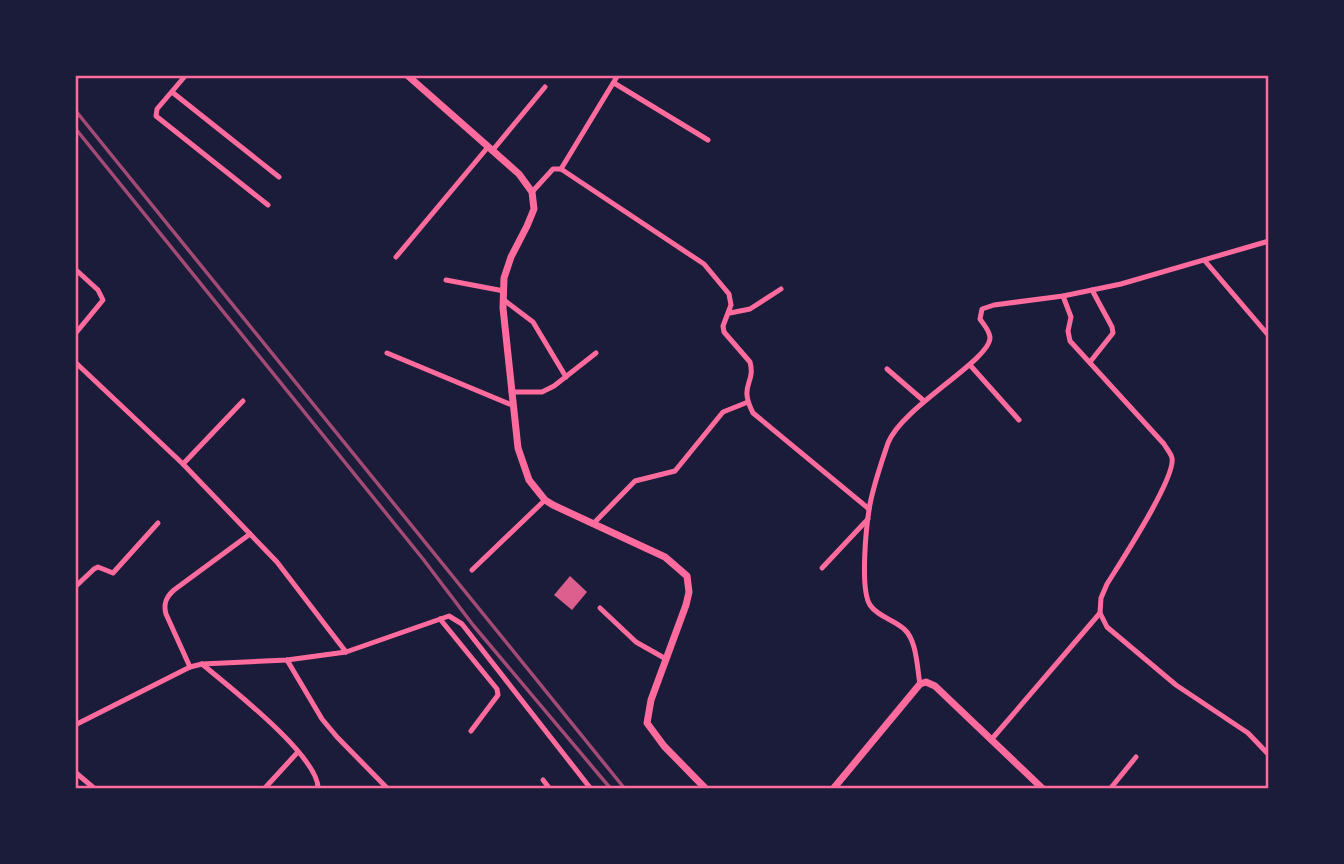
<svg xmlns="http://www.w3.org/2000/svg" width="1344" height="864" font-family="'DejaVu Sans',sans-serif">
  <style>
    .building { fill: #dd5f8e }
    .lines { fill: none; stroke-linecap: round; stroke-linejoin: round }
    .minor { stroke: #ff6b9d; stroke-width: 5 }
    .tertiary { stroke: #ff6b9d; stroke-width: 7 }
    .secondary { stroke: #ff6b9d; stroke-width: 8 }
    .rail { stroke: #a44b75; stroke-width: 3.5 }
    .neatline { fill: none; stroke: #ff6b9d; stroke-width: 2.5 }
  </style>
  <rect width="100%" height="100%" fill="#1b1b3a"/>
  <polygon class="building" points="570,576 587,592 572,610 554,595"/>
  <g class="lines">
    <g class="minor">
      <polyline points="186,75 157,109 156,116 268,205"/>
      <polyline points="614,83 708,140"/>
      <polyline points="172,92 279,177"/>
      <polyline points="492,151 545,87"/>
      <polyline points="561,169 618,75"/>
      <path d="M532,192l21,-23h8l143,95 25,30 2,11 -8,21 1,6 26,30c6,22 -12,22 3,51l116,96"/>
      <polyline points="396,257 488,147"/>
      <polyline points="1205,261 1269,336"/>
      <polyline points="75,269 98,290 103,300 75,334"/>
      <polyline points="446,280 504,291"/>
      <path d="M1063,296l8,21 -3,14 2,10 94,103c2,4 7,9 8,14 4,20 -52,105 -65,126l-6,14 -1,15 7,14 69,58 72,48 21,22"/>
      <polyline points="504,300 533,322 566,377"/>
      <polyline points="730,313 750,309 781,289"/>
      <polyline points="387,353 512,405"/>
      <polyline points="75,362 183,464 277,562 346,652"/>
      <polyline points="1090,362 1113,333 1112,327 1092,290"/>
      <polyline points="970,365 1019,420"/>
      <polyline points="887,369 924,401"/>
      <polyline points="511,392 542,392 554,386 596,353"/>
      <polyline points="183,464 243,401"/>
      <polyline points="593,524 635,481 675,471 723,412 748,402"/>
      <polyline points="822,568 868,519"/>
      <polyline points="472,570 545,500"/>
      <polyline points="75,587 94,569 98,567 113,573 158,523"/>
      <polyline points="600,608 636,642 666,659"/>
      <polyline points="440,619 497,689 498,695 471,731"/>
      <polyline points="287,660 322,719 337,737 388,789"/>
      <path d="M202,664c25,21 118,93 116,125"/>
      <path d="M190,667l-24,-53c-3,-10 0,-17 8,-24l76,-56"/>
      <path d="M920,684c-3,-16 -3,-44 -16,-55 -11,-10 -26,-12 -34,-24 -10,-15 -4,-76 -1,-95 3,-21 12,-46 19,-67 14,-36 101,-82 102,-105 0,-7 -6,-13 -10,-19l2,-10 12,-4 69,-9 58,-12 148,-43"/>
      <polyline points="75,725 190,667 202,664 287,660 346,652 449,616 462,624 591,789"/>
      <polyline points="991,740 1100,613"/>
      <polyline points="75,772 95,789"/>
      <polyline points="543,780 550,789"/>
      <polyline points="264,789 297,753"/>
      <polyline points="1110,789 1136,757"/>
    </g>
    <g class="tertiary">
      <polyline points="407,75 519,174 532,192 534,209 527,226 511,257 504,278 503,308 518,448 529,480 545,500 553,505 665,557 687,576 689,592 686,605 651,700 647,723 664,746 706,789"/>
      <polyline points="833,789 920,684 926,682 935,686 1043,789"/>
    </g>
    <polyline class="secondary" points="1268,789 1269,788"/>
    <g class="rail">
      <polyline points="75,110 625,789"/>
      <polyline points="75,128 423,559 473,625 611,789"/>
    </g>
  </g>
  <rect width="1344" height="864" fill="none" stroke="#1b1b3a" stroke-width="154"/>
  <rect x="77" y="77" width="1190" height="710" class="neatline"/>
</svg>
